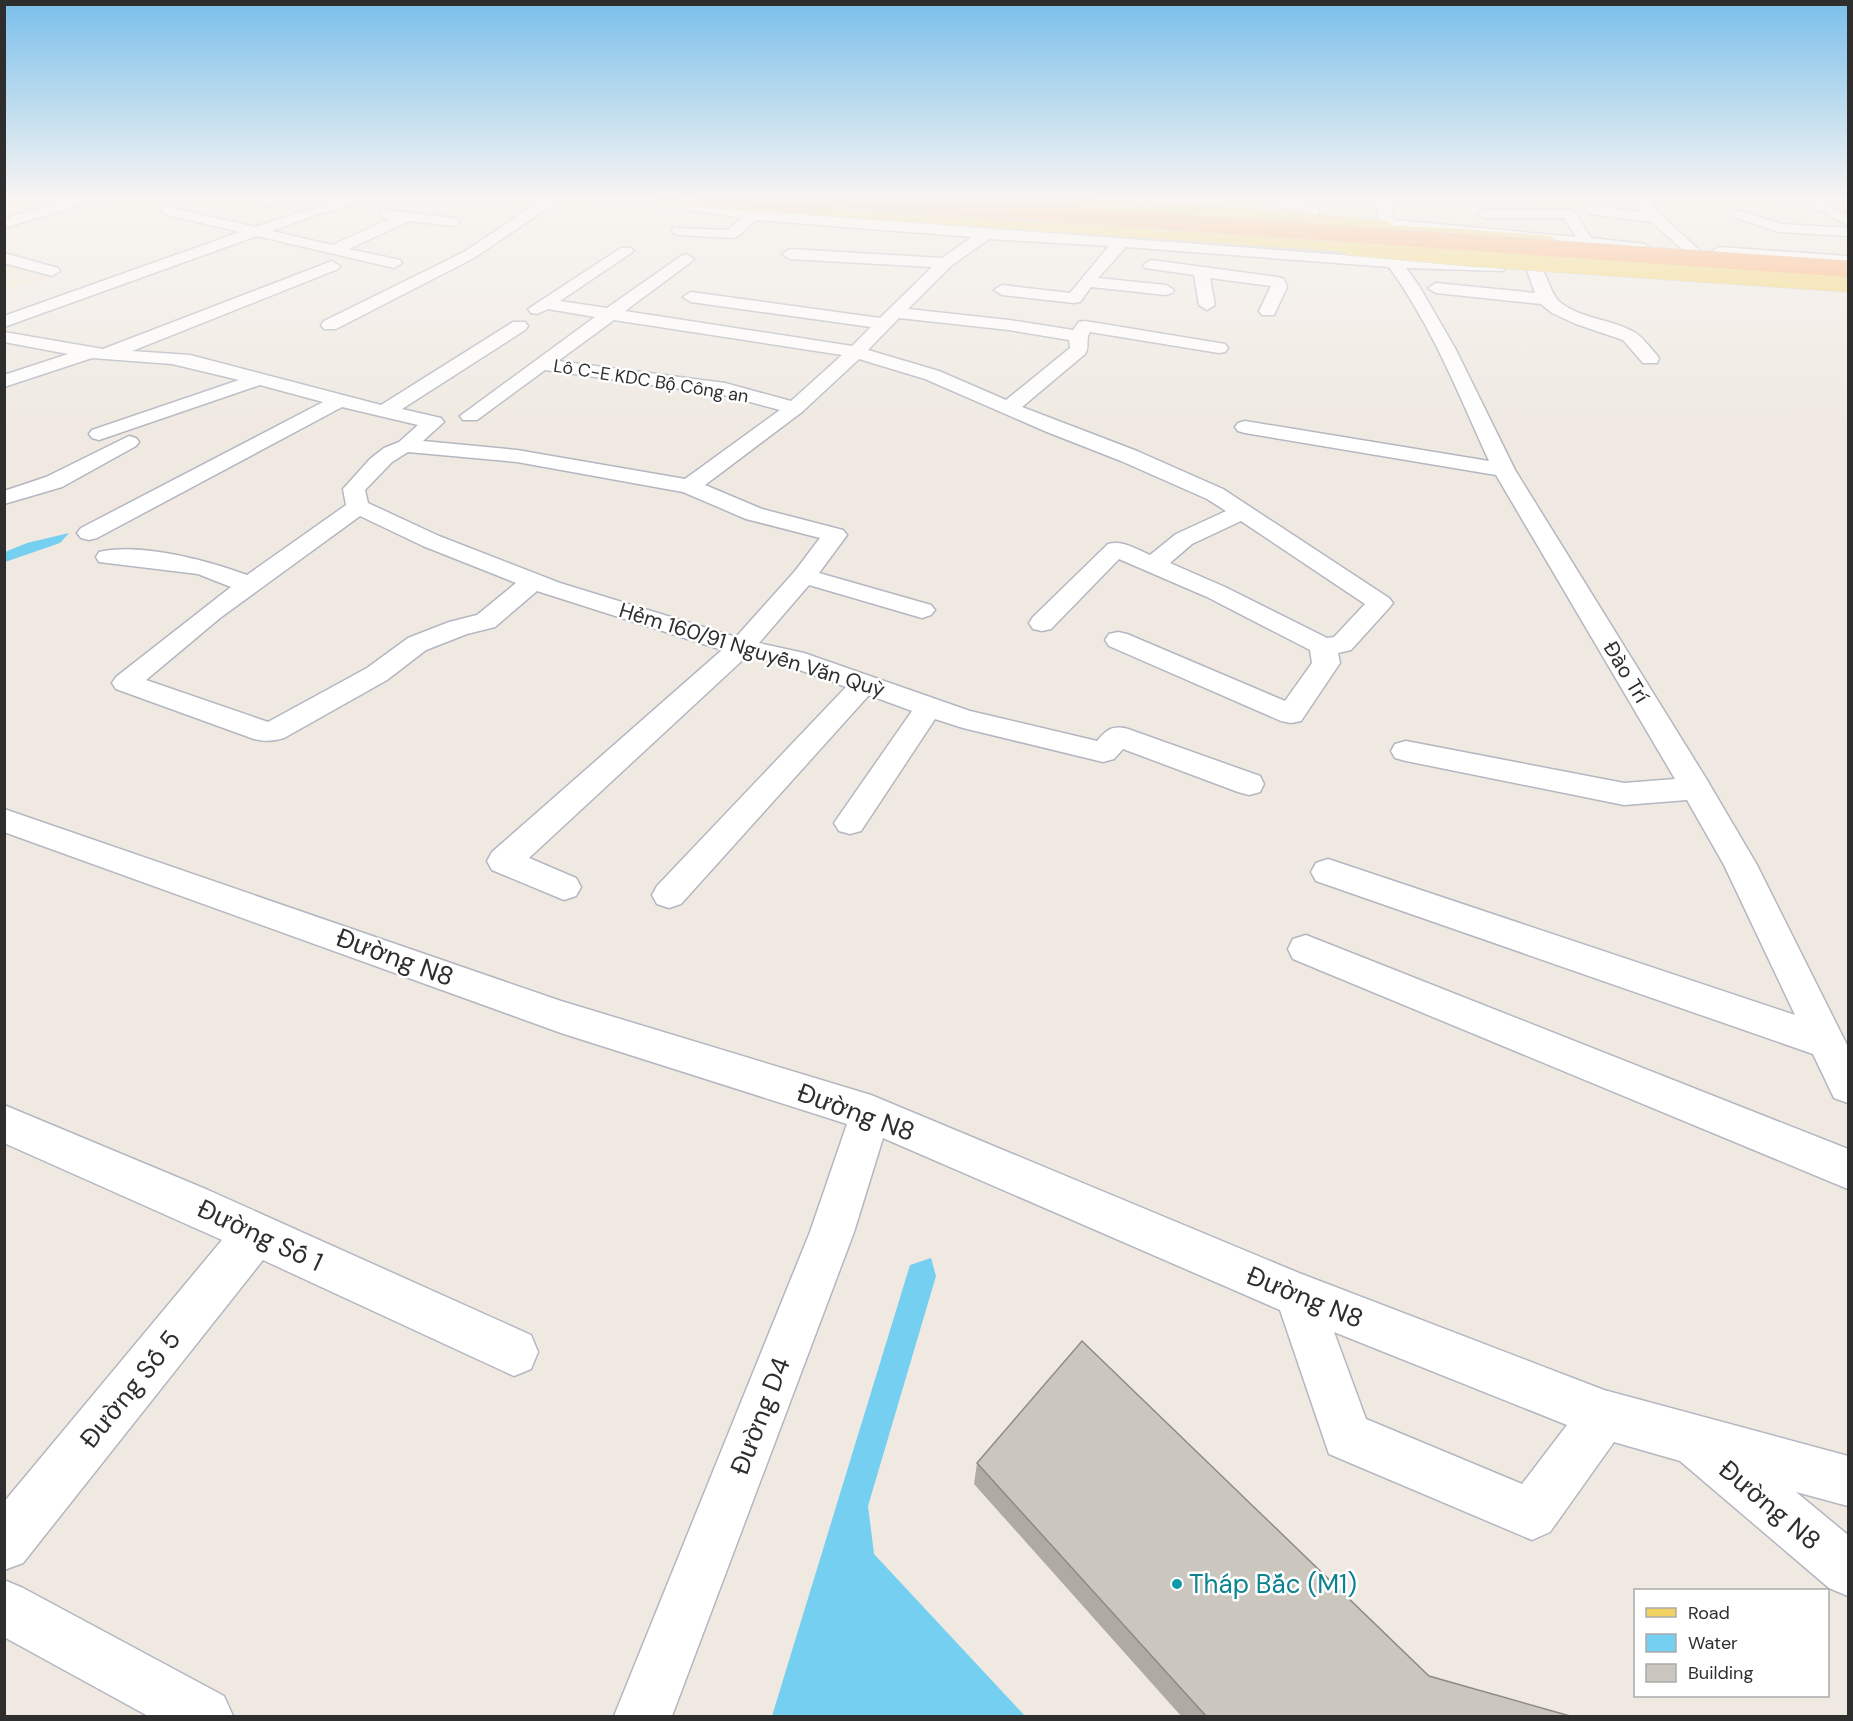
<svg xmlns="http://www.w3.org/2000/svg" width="1853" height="1721" font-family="'DM Sans',sans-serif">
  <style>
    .education { fill: #f0e6d1 }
    .water { fill: #75cff0 }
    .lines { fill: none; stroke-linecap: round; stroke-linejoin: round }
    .minor-casing { stroke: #b4b7c1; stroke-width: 3 }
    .major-casing { stroke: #c9c9c9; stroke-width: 3 }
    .minor { fill: #fff; fill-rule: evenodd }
    .major { fill: #f2d163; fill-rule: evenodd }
    .major-bridge-casing { stroke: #c9c9c9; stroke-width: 17; stroke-linecap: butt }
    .highway-bridge-casing { stroke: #c9c9c9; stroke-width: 17; stroke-linecap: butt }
    .major-bridge { stroke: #f2d163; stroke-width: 16 }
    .highway-bridge { stroke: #ffa35c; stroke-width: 16 }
    .wall { fill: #afaba4 }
    .building { fill: #cbc7bf; stroke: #8e8b86; stroke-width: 1.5 }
    .culture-dot { fill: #0f9aa8; stroke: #fff; stroke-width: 2 }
    .labels { text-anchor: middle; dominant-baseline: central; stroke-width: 5; stroke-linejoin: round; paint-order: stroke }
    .far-street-label { font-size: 18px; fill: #2e2e2e; stroke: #fff }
    .street-label { font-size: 21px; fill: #2e2e2e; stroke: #fff }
    .near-street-label { font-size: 26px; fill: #2e2e2e; stroke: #fff }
    .near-culture-label { font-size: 26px; fill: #0d838f; stroke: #fff; text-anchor: start }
  </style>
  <rect width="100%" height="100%" fill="#efe9e1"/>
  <polygon class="education" points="5,264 52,277 5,291"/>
  <g class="water">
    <polygon points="69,533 60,543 5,562 5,552 27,543"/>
    <polygon points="931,1258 936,1276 868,1506 874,1554 1025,1716 772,1716 910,1265"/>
  </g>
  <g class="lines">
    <g class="minor-casing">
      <g id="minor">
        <polygon points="80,196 102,196 100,199 4,228 4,219"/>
        <polygon points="271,196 290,196 272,206 262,206 260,203"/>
        <polygon points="349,196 370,196 337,210 324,212 272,231 332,245 390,219 382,217 380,214 387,210 453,218 460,222 453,226 409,221 349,249 400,260 402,263 394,268 257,236 4,327 4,316 240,232 164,214 162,211 164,208 169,207 255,227"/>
        <polygon points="548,196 565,196 474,258 336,329 324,329 321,325 324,321 464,252"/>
        <path d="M597,196l62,1 94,14 632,47 -5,-30 -19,-3 -2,-3 7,-4 13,1 -4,-23h14l5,24 182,17 -12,-19h-79l-7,-4 7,-4h84l5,1 17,27 54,6 3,3 -8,5 -245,-23 6,29 101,3 8,5 -8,5 -96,-3 13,18 36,62 60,122 192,310 50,85 91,182v56l-14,-5 -21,-44 -497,-173 -5,-9 5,-9 12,-4 467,156 -71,-150 -37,-65 -63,5 -218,-44 -11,-3 -4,-7 4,-7 11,-3 218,42 51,-4 -179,-304 -251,-42 -7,-2 -3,-4 3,-4 7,-2 244,40c-30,-66 -57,-135 -100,-194l-263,-20 -28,31 68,7 8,5 -2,3 -6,2 -75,-8 -11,15 -6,1 -72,-8 -8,-5 8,-5 68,8 39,-47 -120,-7 -38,27 -43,43 101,11 64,10 6,-8 6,-1 140,23 3,4 -3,4 -6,1 -129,-21c-5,7 0,15 -5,22l-63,53 115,44 86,38 166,109 4,5 -4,5 -38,42 -13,3 2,10 -39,58 -10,2 -10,-2 -172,-75 -4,-6 4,-6 9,-2 9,2 158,67 27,-38 -2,-13 -103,-53 -88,-38 -68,70 -9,2 -9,-2 -4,-6 4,-6 75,-73c15,-4 28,5 42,11l26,-21 50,-23 -19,-12 -86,-38 -74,-29 -122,-53 -66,-20 -57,53 -97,73 57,24 81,21 4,5 -28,38 112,32 4,5 -4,5 -9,3 -113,-33 -50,58 45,10 166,58 127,30c10,-12 16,-16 31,-12l132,47 4,8 -4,8 -11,3 -11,-3 -115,-43 -9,10 -11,3 -140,-34 -28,-9 -74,112 -11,3 -11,-3 -5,-8 78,-112 -43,-16 -188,209 -12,4 -12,-4 -5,-9 5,-9 189,-199 -60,-22 -39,-9 -218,202 47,20 5,9 -5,9 -12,4 -72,-30 -5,-9 5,-9 230,-202 -185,-59 -42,36 -28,7 -41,16 -39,30 -103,58c-11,3 -19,4 -30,1l-138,-50 -4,-6 4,-6 115,-90 -33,-13 -99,-12 -3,-5 3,-5c41,-10 110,9 148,23l99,-70 -3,-16 27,-30 14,-11 15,-6 19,-17 -76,-18 -245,131 -8,2 -8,-2 -4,-5 4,-5 242,-126 -63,-17 -161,55 -7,-2 -3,-4 3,-4 147,-50 -67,-16 -80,-6 -88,29v-12l64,-21 -64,-12v-10l99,17 229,-88 8,5 -2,3 -206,82 58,4 191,50 132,-83h12l3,4 -3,4 -123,79 39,9 3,4 -21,19 94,9 168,29 95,-69 -56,-15 -179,-25 -68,50h-14l-3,-4 135,-99 -47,-8 -11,5 -6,-1 -3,-4 93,-61h10l3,3 -74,50 47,7 74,-52 5,-2 8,5 -3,3 -66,49 227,35 19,-19 -180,-25 -8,-5 8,-5 189,26 52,-51 -142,-8 -8,-5 8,-5 152,9 30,-21 -216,-17 -19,17 -5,1 -53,-3 -5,-1 -2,-3 2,-3 54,2 14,-12 -83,-13 -55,-5zM899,318l110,12 60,10 1,8 -64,52 -67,-29 -71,-21zM614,320l228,35 -51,46 -66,-18 -167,-22zM408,452l109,10 166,30 63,27 74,19 -25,33 -59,66 -176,-54 -121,-47 -71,-33 -3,-13 27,-28zM360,516l63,30 93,37 -39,32 -28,7 -41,16 -41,30 -99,54 -122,-42 74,-62zM1241,521l124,83 -31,33 -7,1 -102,-51 -55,-24 22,-19z"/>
        <polygon points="1129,196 1143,196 1141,209 1131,209"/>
        <polygon points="1191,196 1205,196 1208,210 1206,213 1196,213"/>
        <polygon points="1273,196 1287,196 1289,201 1315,203 1321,218 1314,222 1309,221 1304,210 1279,208"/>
        <polygon points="1636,196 1650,196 1655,205 1653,208 1696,247 1699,250 1696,253 1686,253 1652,222 1591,214 1584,210 1591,206 1640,212 1638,209 1641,205"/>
        <polygon points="1792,196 1810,196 1848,216 1848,225"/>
        <polygon points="1741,211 1781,224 1848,228 1848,236 1779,232 1736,218 1734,215 1736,212"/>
        <polygon points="1719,247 1848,256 1848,266 1714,255 1711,252"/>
        <polygon points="4,253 58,268 60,271 52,276 4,263"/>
        <polygon points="1151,260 1278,277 1284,279 1287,287 1274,315 1262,315 1259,311 1271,286 1210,278 1215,305 1207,310 1199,305 1194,275 1145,268 1143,265"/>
        <path d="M1534,262c13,4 14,31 27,41 21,16 50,16 73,29 8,4 16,16 23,23l2,4 -2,4h-14l-20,-23 -47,-16 -24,-11 -11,-9 -105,-11 -8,-5 8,-5 99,10 -9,-26z"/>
        <polygon points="129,436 136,438 139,442 136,446 62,487 4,504 4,491 46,477"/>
        <path d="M4,809l557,192 310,94 428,178 305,117 244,66v50l-52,-14 52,43v61l-19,-8 -149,-127 -66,-19 -64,90 -18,8 -203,-86 -49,-144 -397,-172 -29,94 -182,484h-58l196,-484 37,-108 -286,-91 -557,-201zM1334,1332l233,93 -45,59 -156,-65z"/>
        <polygon points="1306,935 1848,1149 1848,1189 1293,959 1288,949 1293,939"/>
        <polygon points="4,1105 208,1190 531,1335 538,1352 531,1369 514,1376 263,1260 23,1563 4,1570 4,1502 222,1240 4,1143"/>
        <polygon points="4,1580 23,1588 224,1696 233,1716 148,1716 4,1637"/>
      </g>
    </g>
    <g class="major-casing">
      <g id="major">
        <polygon points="659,197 1348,242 1356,247 1348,252 654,204 652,201 654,198"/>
        <polygon points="1393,226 1449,228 1550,236 1558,241 1550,246 1388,233 1386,230 1388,227"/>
      </g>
    </g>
    <use href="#minor" class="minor"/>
    <use href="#major" class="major"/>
    <g class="major-bridge-casing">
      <g id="major-bridge">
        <polyline points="939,196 1269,218 1385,229"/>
        <polyline points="1348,247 1467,258 1848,284"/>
      </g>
    </g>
    <g class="highway-bridge-casing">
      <g id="highway-bridge">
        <polyline points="704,196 822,205"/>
        <polyline points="800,196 1848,269"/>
      </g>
    </g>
    <use href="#major-bridge" class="major-bridge"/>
    <use href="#highway-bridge" class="highway-bridge"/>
  </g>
  <polygon class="wall" points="977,1463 1429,1676 1570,1716 1181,1716 974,1484"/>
  <polygon class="building" points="1082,1341 1429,1676 1570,1716 1206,1716 977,1463"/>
  <linearGradient id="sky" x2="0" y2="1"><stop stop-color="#7abfeb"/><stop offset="0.45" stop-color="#f8f5f2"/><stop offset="1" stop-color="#f8f5f2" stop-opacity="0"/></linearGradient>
  <rect width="1853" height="437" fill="url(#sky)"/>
  <circle class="culture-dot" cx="1177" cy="1584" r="6"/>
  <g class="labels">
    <g class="far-street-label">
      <text transform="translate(651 381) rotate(9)">Lô C-E KDC Bộ Công an</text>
    </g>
    <g class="street-label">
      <text transform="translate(752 650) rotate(17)">Hẻm 160/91 Nguyễn Văn Quỳ</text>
      <text transform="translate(1626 672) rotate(59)">Đào Trí</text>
    </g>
    <g class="near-street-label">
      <text transform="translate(395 957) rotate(20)">Đường N8</text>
      <text transform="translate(856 1112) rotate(20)">Đường N8</text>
      <text transform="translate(260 1235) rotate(25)">Đường Số 1</text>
      <text transform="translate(1305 1297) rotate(22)">Đường N8</text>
      <text transform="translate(130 1389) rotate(-51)">Đường Số 5</text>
      <text transform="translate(760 1416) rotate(-69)">Đường D4</text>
      <text transform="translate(1770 1505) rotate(40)">Đường N8</text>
    </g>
    <g class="near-culture-label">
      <text x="1189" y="1584">Tháp Bắc (M1)</text>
    </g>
  </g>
  <rect width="1853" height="1721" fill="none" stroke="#2e2e2e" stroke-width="12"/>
  <rect x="1634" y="1589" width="195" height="108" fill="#ffffff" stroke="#ababab" stroke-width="1.5"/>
  <rect x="1646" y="1608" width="30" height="9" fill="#f2d163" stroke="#ababab" stroke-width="1.5"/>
  <text x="1688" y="1619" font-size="18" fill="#2e2e2e">Road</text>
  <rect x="1646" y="1634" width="30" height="18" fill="#75cff0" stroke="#ababab" stroke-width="1.5"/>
  <text x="1688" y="1649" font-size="18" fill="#2e2e2e">Water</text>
  <rect x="1646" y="1664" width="30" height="18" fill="#cbc7bf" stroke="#ababab" stroke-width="1.5"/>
  <text x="1688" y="1679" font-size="18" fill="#2e2e2e">Building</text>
</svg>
